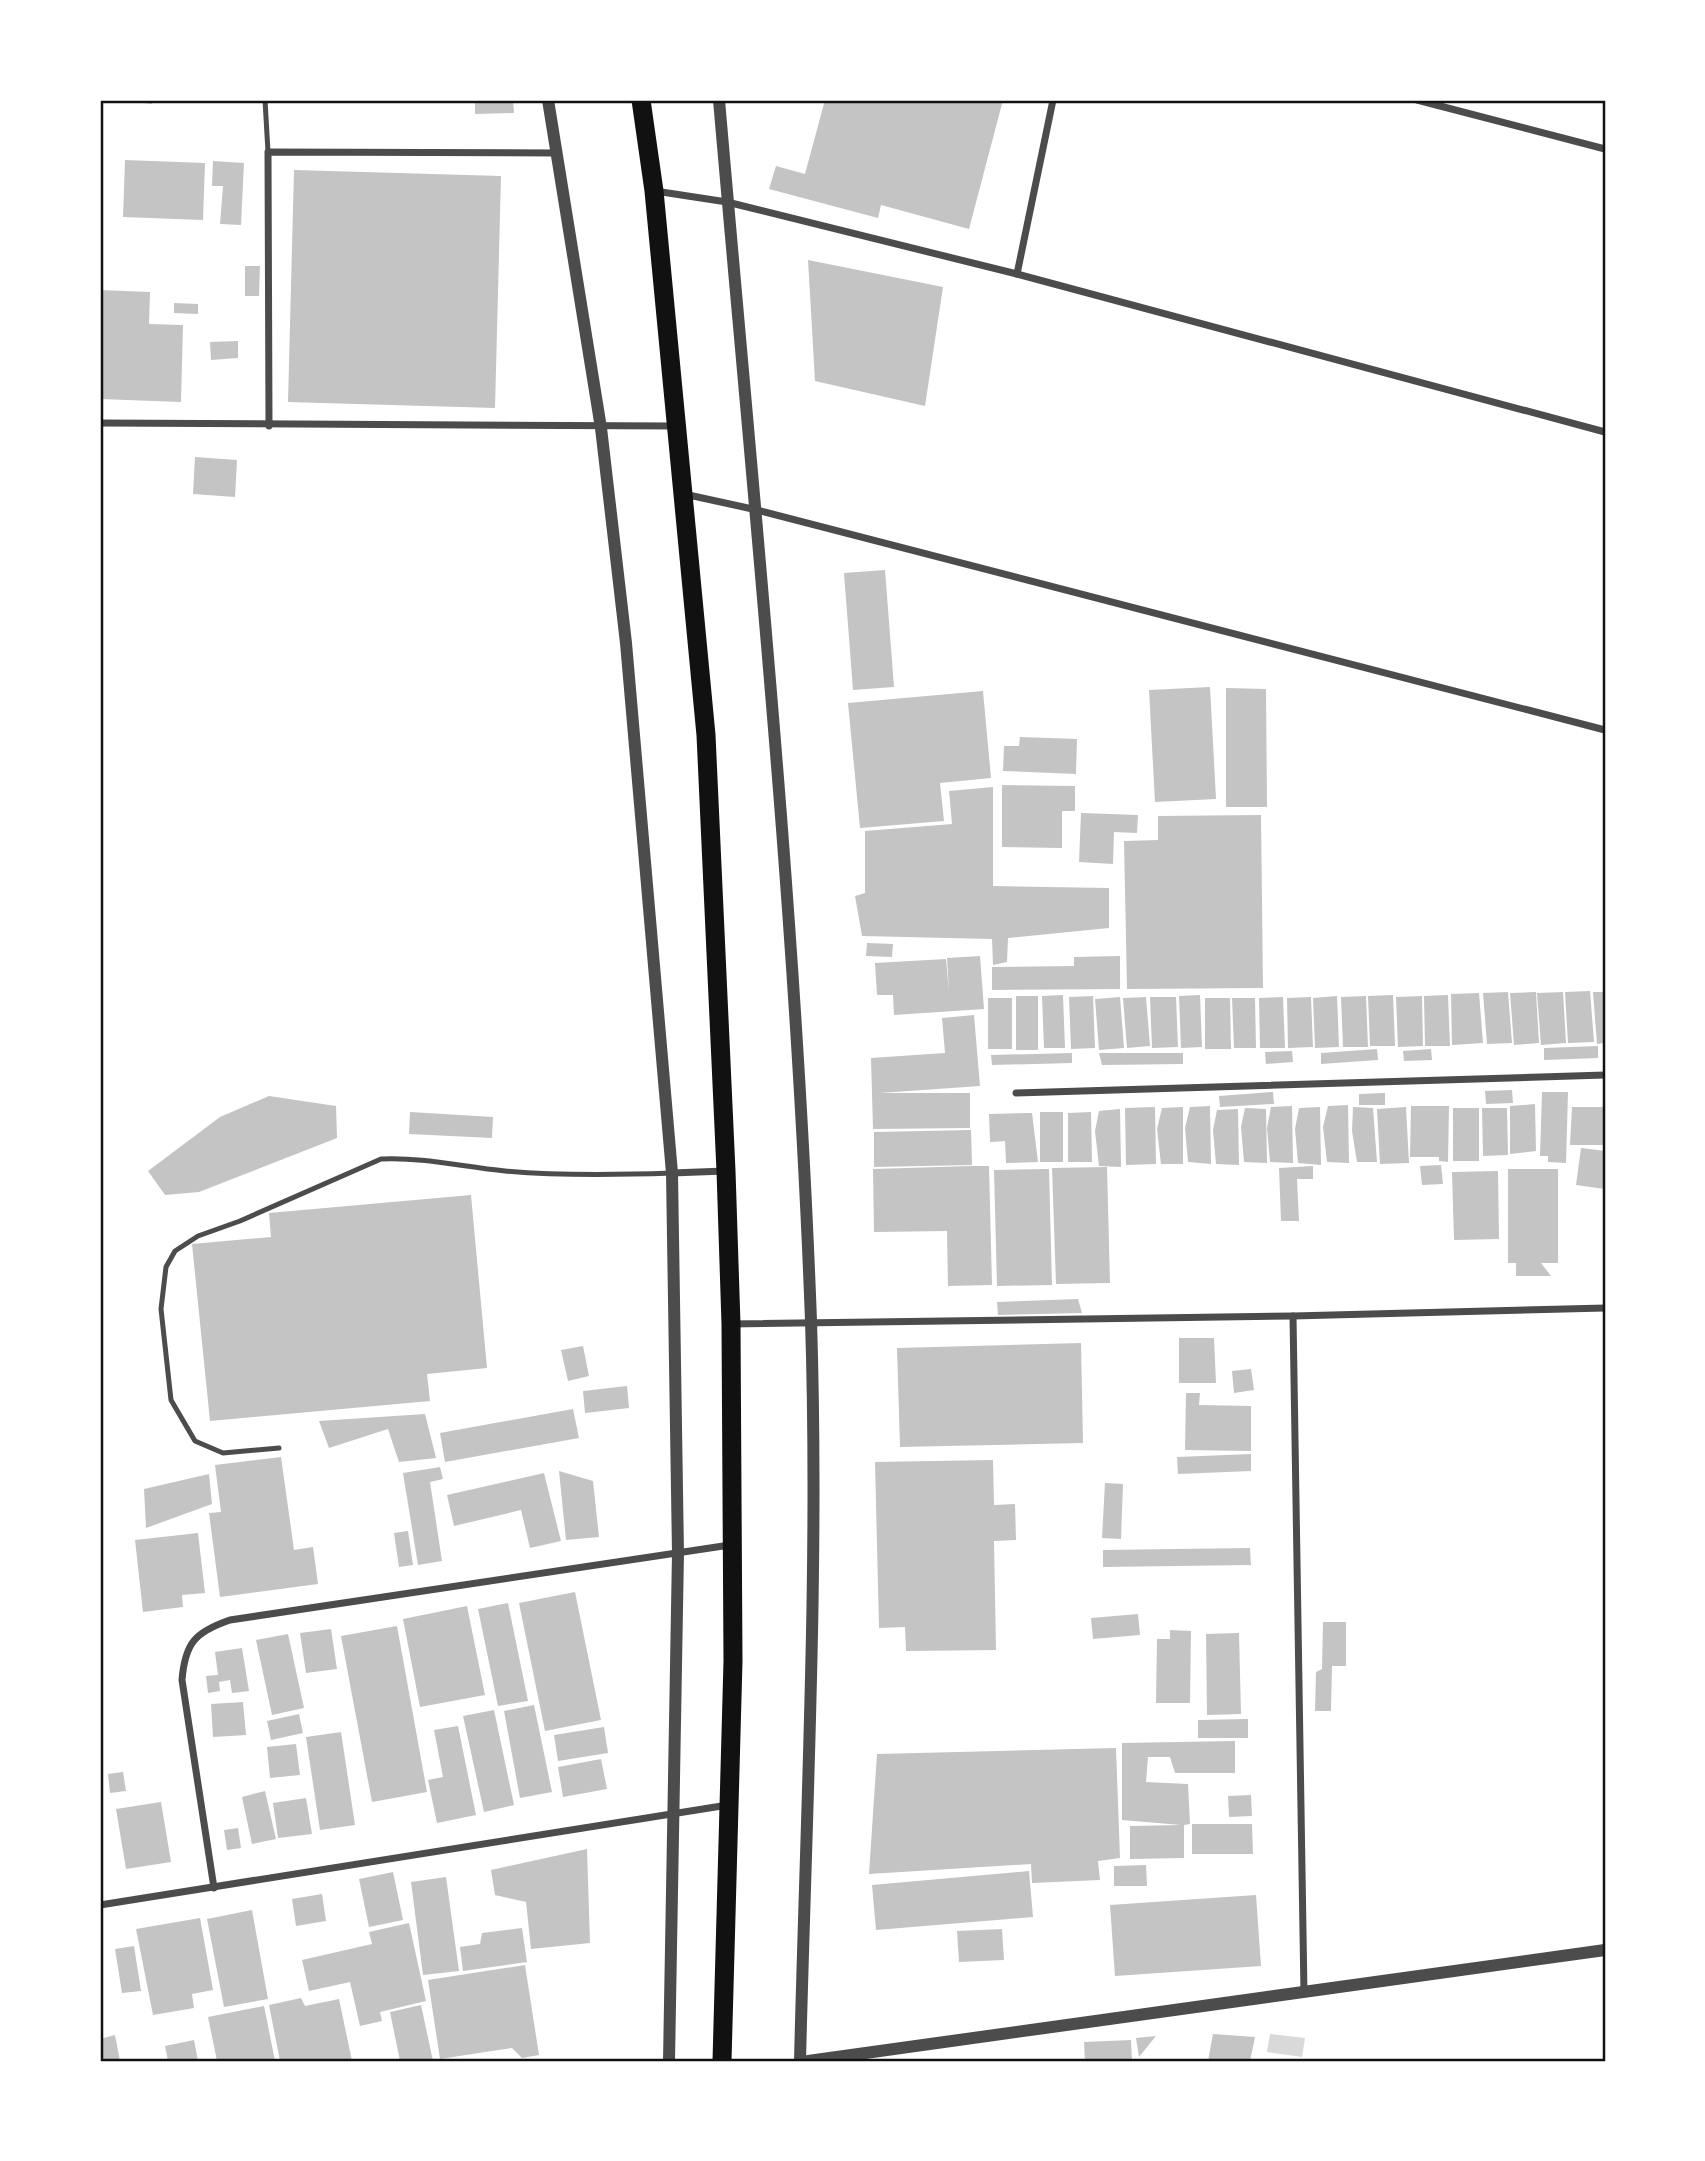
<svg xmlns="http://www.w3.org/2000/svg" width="1705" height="2161" font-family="'Public Sans',sans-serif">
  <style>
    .water { fill: #d9d9d9 }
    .building { fill: #c4c4c4 }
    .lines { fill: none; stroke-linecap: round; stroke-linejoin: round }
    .service { stroke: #4c4c4c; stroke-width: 5 }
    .minor { stroke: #4c4c4c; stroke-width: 7 }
    .tertiary { stroke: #4c4c4c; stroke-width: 12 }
    .trunk { stroke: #111; stroke-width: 19 }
    .neatline { fill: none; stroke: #111; stroke-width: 2.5 }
  </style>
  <rect width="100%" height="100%" fill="#fff"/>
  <polygon class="water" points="1270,2034 1305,2038 1302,2057 1267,2052"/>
  <g class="building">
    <polygon points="115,100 153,100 152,104"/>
    <polygon points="475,100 513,100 514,113 475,114"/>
    <polygon points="825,100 1003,100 969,229 881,205 878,218 769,189 776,166 805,174"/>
    <polygon points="125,160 205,163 203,220 123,217"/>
    <polygon points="213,161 244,163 241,225 220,224 223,186 212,186"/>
    <polygon points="294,170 501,176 495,408 288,402"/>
    <polygon points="808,260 943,287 925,406 815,381"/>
    <polygon points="245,266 260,266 259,296 245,296"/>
    <polygon points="100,290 150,292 149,324 183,325 181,402 100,399"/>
    <polygon points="174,303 198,304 198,314 174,313"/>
    <polygon points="238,341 238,358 211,360 210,342"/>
    <polygon points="195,457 237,460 235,497 193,494"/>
    <polygon points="885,570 894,687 853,690 844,573"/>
    <polygon points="1210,687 1216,799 1155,802 1149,690"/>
    <polygon points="1226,688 1266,689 1267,807 1226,807"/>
    <polygon points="983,691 991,778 940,783 944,821 860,828 848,703"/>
    <polygon points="1020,737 1077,739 1076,774 1003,771 1004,746 1019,746"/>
    <polygon points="1002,785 1075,786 1075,811 1062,811 1062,848 1002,847"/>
    <polygon points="993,787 993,886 1109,888 1109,928 1008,938 1007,962 993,965 992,939 862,936 855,896 865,893 865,831 952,824 949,791"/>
    <polygon points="1081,813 1138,815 1137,833 1114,832 1113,864 1079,862"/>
    <polygon points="1261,815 1263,988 1127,989 1124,841 1158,840 1158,816"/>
    <polygon points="867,943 893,944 892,957 866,956"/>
    <polygon points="980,956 984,1009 894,1015 893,995 877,995 875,963 946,959 949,992 947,958"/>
    <polygon points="1120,956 1120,989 992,990 992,967 1074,966 1074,957"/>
    <polygon points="1590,991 1594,1042 1568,1043 1565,992"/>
    <polygon points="1508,992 1512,1043 1487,1044 1483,993"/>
    <polygon points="1536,992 1539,1043 1514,1045 1510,993"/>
    <polygon points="1563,992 1566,1043 1541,1045 1537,993"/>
    <polygon points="1593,992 1605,992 1605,1043 1597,1044"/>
    <polygon points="1479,993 1483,1043 1452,1045 1451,994"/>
    <polygon points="1063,995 1065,1048 1044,1048 1042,996"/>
    <polygon points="1200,995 1202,1047 1181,1048 1179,996"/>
    <polygon points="1393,995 1395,1046 1370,1046 1368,996"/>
    <polygon points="1448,995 1450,1046 1425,1046 1424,996"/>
    <rect x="1016" y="996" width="22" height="54"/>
    <polygon points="1093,996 1095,1048 1071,1049 1069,997"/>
    <polygon points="1337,996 1339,1047 1315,1048 1313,998"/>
    <polygon points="1366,996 1368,1047 1343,1047 1341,997"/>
    <polygon points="1422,996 1423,1046 1398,1047 1396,997"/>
    <polygon points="1120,997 1124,1048 1099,1050 1095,999"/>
    <polygon points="1146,997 1150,1046 1127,1048 1123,998"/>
    <polygon points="1150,997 1176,997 1178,1047 1152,1048"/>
    <polygon points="1283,997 1285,1048 1260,1048 1259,998"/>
    <polygon points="1311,997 1313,1047 1288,1048 1287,998"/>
    <rect x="988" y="998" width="24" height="51"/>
    <polygon points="1205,998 1230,998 1231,1049 1205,1049"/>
    <polygon points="1232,998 1255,998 1256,1048 1234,1048"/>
    <polygon points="974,1015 980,1086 880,1093 970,1093 970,1128 873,1129 871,1058 945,1053 942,1018"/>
    <polygon points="1598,1046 1598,1058 1544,1060 1544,1048"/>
    <polygon points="1377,1049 1378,1060 1321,1064 1321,1053"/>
    <polygon points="1431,1049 1432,1060 1404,1061 1403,1051"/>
    <polygon points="1292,1051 1293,1062 1266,1064 1265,1052"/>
    <polygon points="1072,1053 1072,1063 992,1065 991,1055"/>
    <polygon points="1099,1053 1183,1053 1183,1064 1102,1065"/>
    <polygon points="1512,1090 1513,1103 1486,1104 1485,1091"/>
    <polygon points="1273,1092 1274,1104 1220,1107 1219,1096"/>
    <polygon points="1542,1092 1568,1092 1566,1163 1548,1162 1548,1156 1540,1156"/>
    <polygon points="1385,1093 1385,1105 1359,1105 1359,1094"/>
    <polygon points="269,1096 336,1106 337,1138 199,1192 165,1195 148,1171 220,1117"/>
    <polygon points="1535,1104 1536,1151 1510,1154 1510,1106"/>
    <polygon points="1348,1105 1349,1163 1327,1162 1323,1127 1328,1106"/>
    <polygon points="1210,1106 1211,1164 1188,1162 1185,1128 1190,1107"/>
    <polygon points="1292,1106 1293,1163 1270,1162 1267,1128 1271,1107"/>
    <polygon points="1411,1106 1449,1106 1448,1162 1439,1161 1439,1157 1410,1157"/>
    <polygon points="1155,1107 1156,1164 1126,1165 1125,1108"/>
    <polygon points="1183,1107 1183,1164 1161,1164 1157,1129 1162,1108"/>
    <polygon points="1320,1107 1321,1165 1298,1163 1295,1129 1299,1108"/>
    <polygon points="1353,1107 1373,1108 1377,1162 1357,1162 1352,1131"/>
    <polygon points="1406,1107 1409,1163 1380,1164 1377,1109"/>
    <polygon points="1572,1107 1605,1107 1605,1145 1570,1145"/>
    <polygon points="1245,1108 1266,1109 1267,1163 1244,1162 1241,1127"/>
    <rect x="1453" y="1108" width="26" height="53"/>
    <polygon points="1482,1108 1507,1108 1508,1155 1483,1156"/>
    <polygon points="1120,1109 1121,1167 1099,1166 1095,1131 1099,1111"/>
    <polygon points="1238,1109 1239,1165 1216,1164 1213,1130 1217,1110"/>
    <polygon points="410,1112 493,1117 492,1138 409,1134"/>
    <rect x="1040" y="1112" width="23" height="50"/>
    <polygon points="1091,1112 1092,1162 1068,1162 1068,1113"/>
    <polygon points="1032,1113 1038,1162 1006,1163 1005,1141 990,1142 989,1114"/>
    <polygon points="971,1130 972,1165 874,1167 874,1132"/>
    <polygon points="1581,1148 1605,1151 1605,1189 1576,1185"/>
    <polygon points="1441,1165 1443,1184 1422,1185 1420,1166"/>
    <polygon points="972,1166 989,1166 992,1285 948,1286 947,1231 874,1232 873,1169"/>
    <polygon points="1313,1166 1313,1179 1297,1179 1299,1221 1281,1221 1279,1168"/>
    <polygon points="1107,1167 1110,1283 1056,1284 1052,1168"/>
    <polygon points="1049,1169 1052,1285 997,1286 994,1170"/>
    <polygon points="1508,1169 1558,1169 1558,1263 1541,1263 1551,1276 1516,1276 1516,1263 1508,1263"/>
    <polygon points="1498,1171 1499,1239 1454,1240 1452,1172"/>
    <polygon points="471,1195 487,1368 427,1374 430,1401 210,1421 192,1244 271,1237 269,1213"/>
    <polygon points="1078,1299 1082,1313 998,1315 997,1302"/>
    <polygon points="1179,1338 1214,1338 1216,1383 1179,1383"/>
    <polygon points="1081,1343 1083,1443 900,1447 897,1348"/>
    <polygon points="583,1346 589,1376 568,1381 561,1350"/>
    <polygon points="1251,1369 1254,1390 1234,1393 1232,1371"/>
    <polygon points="627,1386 629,1408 585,1413 583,1391"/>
    <polygon points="1186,1393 1200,1393 1199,1405 1251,1406 1251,1451 1185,1450"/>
    <polygon points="573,1409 579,1438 445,1462 440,1433"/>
    <polygon points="425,1414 436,1458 399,1462 388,1429 329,1448 319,1421"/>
    <polygon points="1251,1454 1251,1471 1178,1474 1177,1457"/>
    <polygon points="281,1457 294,1550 313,1547 318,1584 220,1597 209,1513 221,1512 215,1465"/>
    <polygon points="993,1460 994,1505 1015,1504 1016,1540 994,1541 996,1650 906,1651 905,1627 879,1628 875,1462"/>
    <polygon points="440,1467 443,1479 430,1482 442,1561 418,1565 403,1473"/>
    <polygon points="559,1471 593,1481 599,1537 566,1540"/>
    <polygon points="544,1473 561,1541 530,1548 521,1510 454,1526 447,1495"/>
    <polygon points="209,1474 212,1504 146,1528 144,1489"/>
    <polygon points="1105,1483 1123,1484 1121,1539 1102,1538"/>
    <polygon points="408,1531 413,1565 399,1567 394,1533"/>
    <polygon points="198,1533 205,1593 182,1595 183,1607 143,1612 135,1540"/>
    <polygon points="1250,1548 1251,1565 1103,1567 1103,1550"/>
    <polygon points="575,1592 601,1720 545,1731 519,1603"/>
    <polygon points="508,1603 528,1701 498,1706 478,1609"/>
    <polygon points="467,1606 485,1695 420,1707 403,1619"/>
    <polygon points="1138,1614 1140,1635 1093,1639 1091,1618"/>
    <polygon points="1323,1622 1346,1622 1346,1666 1332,1666 1331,1711 1315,1711 1316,1672 1322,1669"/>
    <polygon points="397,1626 427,1792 372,1802 341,1636"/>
    <polygon points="331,1629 337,1669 306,1673 300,1633"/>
    <polygon points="1170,1630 1191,1631 1190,1703 1156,1703 1157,1639 1170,1639"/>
    <polygon points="1239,1633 1241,1714 1207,1715 1206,1634"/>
    <polygon points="288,1634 304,1708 272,1715 256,1640"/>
    <polygon points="242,1648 249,1691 232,1693 230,1680 219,1682 220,1691 208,1693 206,1676 218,1675 215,1652"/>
    <polygon points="243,1702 246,1735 213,1737 211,1704"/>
    <polygon points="534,1705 552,1792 520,1798 504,1711"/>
    <polygon points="494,1710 514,1805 484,1812 463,1716"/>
    <polygon points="299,1714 303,1733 271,1740 267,1721"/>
    <polygon points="1248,1719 1248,1738 1198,1738 1198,1720"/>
    <polygon points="458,1726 476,1815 437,1823 428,1780 443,1777 434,1730"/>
    <polygon points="604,1727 608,1753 558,1761 554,1735"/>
    <polygon points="341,1732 355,1825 320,1830 306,1737"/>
    <polygon points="1235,1741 1235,1773 1175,1773 1170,1757 1148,1757 1146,1782 1188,1784 1190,1824 1184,1825 1184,1858 1130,1859 1130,1826 1181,1825 1122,1820 1122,1743"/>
    <polygon points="296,1744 300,1775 270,1778 267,1747"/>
    <polygon points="1116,1748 1120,1858 1098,1861 1100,1880 1032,1883 1031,1864 869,1874 877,1754"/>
    <polygon points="601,1759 607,1789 563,1797 558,1767"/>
    <polygon points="123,1772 126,1791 110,1793 108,1774"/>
    <polygon points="265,1791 276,1839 252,1844 242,1797"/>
    <polygon points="1251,1795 1252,1816 1229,1817 1228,1796"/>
    <polygon points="306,1798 312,1834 278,1838 273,1803"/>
    <polygon points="161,1802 171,1862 126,1869 116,1809"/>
    <polygon points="1192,1824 1252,1824 1253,1854 1192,1854"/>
    <polygon points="238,1828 241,1848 227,1850 224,1830"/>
    <polygon points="587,1849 590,1943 531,1949 526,1902 495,1895 491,1870"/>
    <polygon points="1146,1865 1147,1886 1114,1886 1114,1866"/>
    <polygon points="1029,1871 1033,1917 876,1930 872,1885"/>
    <polygon points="393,1872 403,1920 369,1927 359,1879"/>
    <polygon points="446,1877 459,1971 423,1975 411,1882"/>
    <polygon points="322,1894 326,1921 296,1926 292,1899"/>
    <polygon points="1256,1895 1261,1966 1115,1976 1110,1905"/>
    <polygon points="252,1910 268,1999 224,2007 207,1919"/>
    <polygon points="200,1918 213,1990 192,1994 194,2008 153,2015 136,1929"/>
    <polygon points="409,1923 426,2001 380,2012 382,2021 360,2026 350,1982 309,1991 302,1960 372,1944 369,1932"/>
    <polygon points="522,1928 527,1962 463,1971 460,1947 480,1944 482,1933"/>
    <polygon points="1002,1929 1004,1960 959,1962 957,1931"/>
    <polygon points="134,1946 141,1991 122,1993 115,1949"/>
    <polygon points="525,1965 539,2055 522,2058 512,2048 440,2059 428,1980"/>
    <polygon points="301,1998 305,2006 339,1999 352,2061 280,2061 269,2005"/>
    <polygon points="421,2005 433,2061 400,2061 390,2012"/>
    <polygon points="264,2006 275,2061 217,2061 208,2017"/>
    <polygon points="1213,2034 1255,2037 1250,2061 1208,2061"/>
    <polygon points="115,2035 120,2061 100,2061 100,2039"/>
    <polygon points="1156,2036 1139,2057 1136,2038"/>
    <polygon points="194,2040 198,2061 168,2061 165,2046"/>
    <polygon points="1131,2040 1132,2061 1085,2061 1084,2042"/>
  </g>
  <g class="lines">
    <g class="service">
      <polyline points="265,100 268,152"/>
      <path d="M279,1448l-56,5 -28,-12 -24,-41 -10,-91 5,-42 9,-16 23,-15 42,-15 141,-62c42,-2 82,8 124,12 56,5 111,4 167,2"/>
    </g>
    <g class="minor">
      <polyline points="1417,100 1605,149"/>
      <polyline points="655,191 727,202 1017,274 1605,432"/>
      <polyline points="1017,274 1053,100"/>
      <polyline points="100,423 675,426"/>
      <polyline points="269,426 268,152 556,153"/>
      <polyline points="684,494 757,510 1605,730"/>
      <polyline points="1016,1093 1605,1075"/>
      <polyline points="672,1173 725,1171"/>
      <polyline points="1293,1316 1304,1993"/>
      <polyline points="731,1324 1293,1316 1605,1308"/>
      <path d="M214,1888l-32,-208c3,-37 13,-48 48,-60l500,-75"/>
      <polyline points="100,1905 728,1805"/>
    </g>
    <g class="tertiary">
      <polyline points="548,100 601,428 626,643 672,1173 678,1553 669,2061"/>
      <path d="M719,100c35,406 77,813 92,1221 8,246 -5,494 -11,740"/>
      <polyline points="808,2061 1605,1950"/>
    </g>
    <polyline class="trunk" points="641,100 654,191 706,735 726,1171 731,1324 733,1661 722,2061"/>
  </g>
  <rect width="1705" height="2161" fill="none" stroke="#ffffff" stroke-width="203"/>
  <rect x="102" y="102" width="1502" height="1958" class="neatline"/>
</svg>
